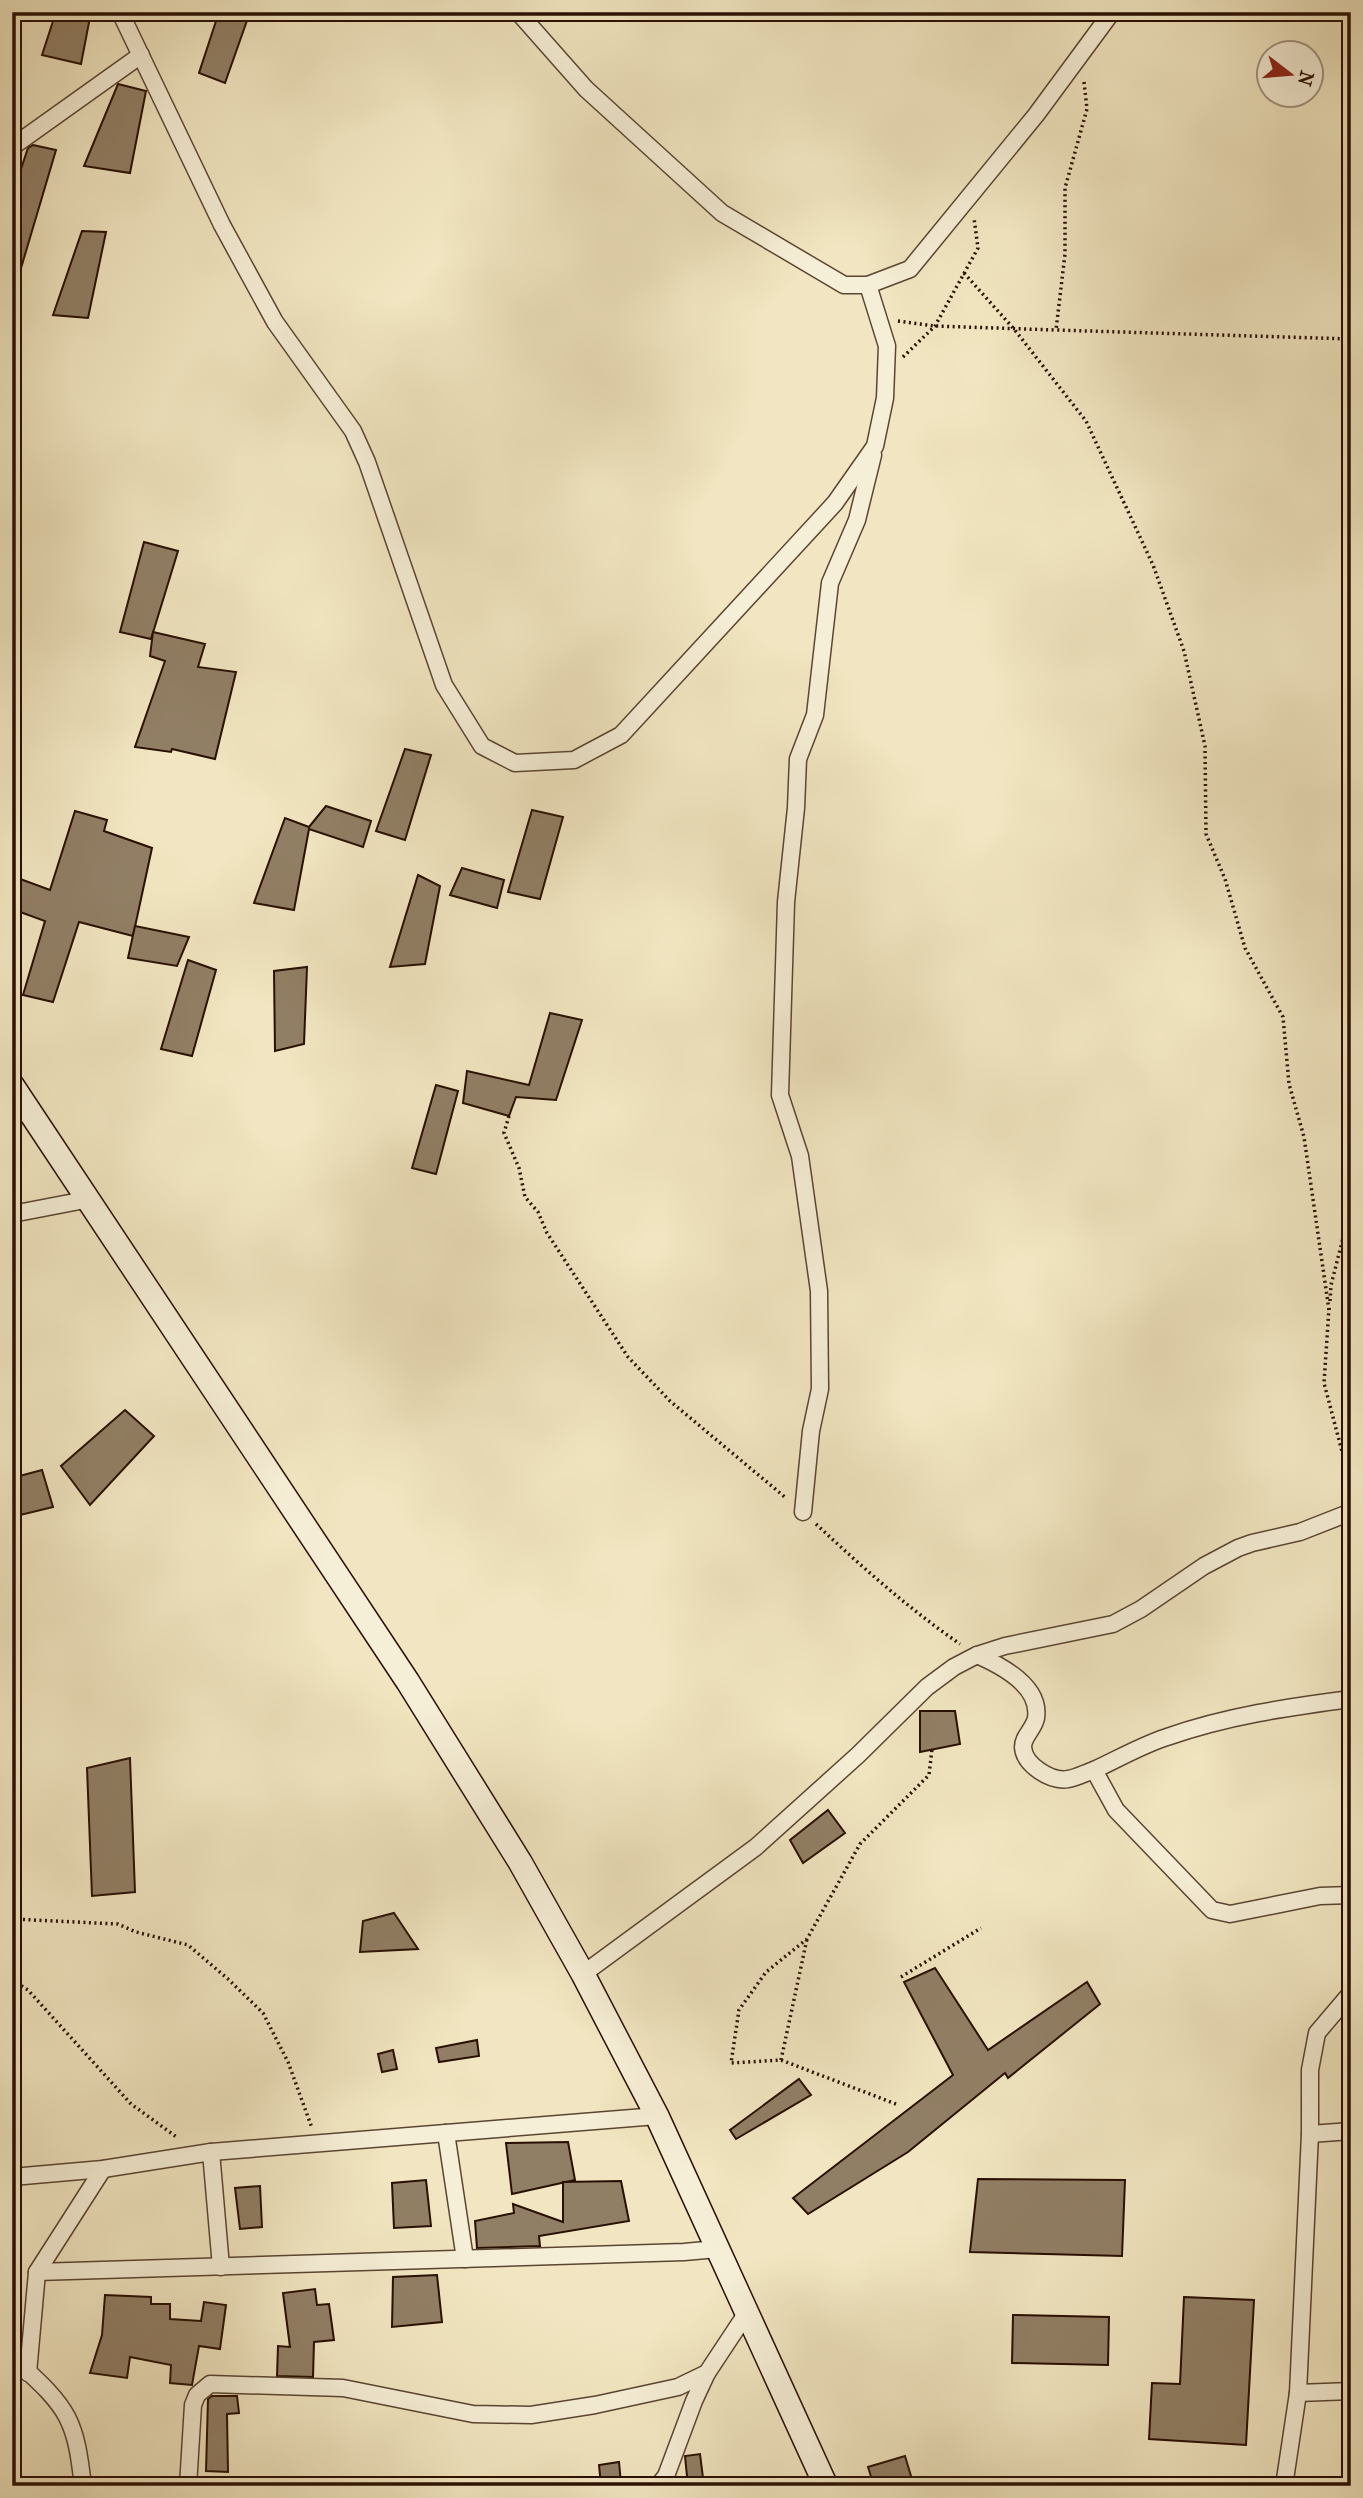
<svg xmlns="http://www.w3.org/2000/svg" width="1363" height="2498" font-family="'IM FELL French Canon',serif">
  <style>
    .building { fill: #917f65; stroke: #290f02; stroke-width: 2 }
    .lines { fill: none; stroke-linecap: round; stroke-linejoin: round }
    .street-casing { stroke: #5b4532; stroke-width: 19 }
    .secondary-casing { stroke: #290f02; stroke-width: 26 }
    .path { stroke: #290f02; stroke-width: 3.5; stroke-dasharray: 2 3.5; stroke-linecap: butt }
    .street { stroke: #f6efd7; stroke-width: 16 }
    .secondary { stroke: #f6efd7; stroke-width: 23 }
  </style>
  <rect width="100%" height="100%" fill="#f1e6c1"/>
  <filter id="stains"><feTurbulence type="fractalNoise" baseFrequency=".00286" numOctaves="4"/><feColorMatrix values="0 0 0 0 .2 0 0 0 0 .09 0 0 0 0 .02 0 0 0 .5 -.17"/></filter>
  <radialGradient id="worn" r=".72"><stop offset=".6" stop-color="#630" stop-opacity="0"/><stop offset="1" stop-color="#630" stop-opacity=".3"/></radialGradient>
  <g class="building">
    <polygon points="56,12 91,12 81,64 42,55"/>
    <polygon points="219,12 250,12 225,83 199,73"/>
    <polygon points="118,84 146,91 130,173 84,166"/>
    <polygon points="33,145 56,150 16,285 12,285 12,196 28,148"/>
    <polygon points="82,231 106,232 88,318 53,315"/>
    <polygon points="144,542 178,551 151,639 120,632"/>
    <polygon points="153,632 205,644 198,667 236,672 215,759 172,749 171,752 135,747 165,661 150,656"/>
    <polygon points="405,749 431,755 405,840 376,831"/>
    <polygon points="326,806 371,821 363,847 309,829 294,910 254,903 285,818 309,827"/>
    <polygon points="532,810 563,817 540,899 508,892"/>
    <polygon points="75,811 107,820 104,831 152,848 133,936 79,922 53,1002 23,995 45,921 12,909 12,876 50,890"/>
    <polygon points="462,868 504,880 497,908 450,895"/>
    <polygon points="418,875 440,886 425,964 390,967"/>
    <polygon points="135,926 189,937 177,966 128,958"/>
    <polygon points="188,960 216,970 192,1056 161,1049"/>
    <polygon points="307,967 304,1044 275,1051 274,971"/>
    <polygon points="550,1013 582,1020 556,1100 516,1097 509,1116 463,1103 467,1071 529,1085"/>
    <polygon points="436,1085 458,1091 436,1174 412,1168"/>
    <polygon points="125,1410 154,1436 90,1505 61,1466"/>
    <polygon points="42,1470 53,1507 12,1517 12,1478"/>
    <polygon points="920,1711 955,1711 960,1744 920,1752"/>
    <polygon points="130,1758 135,1892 92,1896 87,1768"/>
    <polygon points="828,1810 845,1833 803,1863 790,1840"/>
    <polygon points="394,1913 418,1949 360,1952 363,1921"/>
    <polygon points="935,1968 988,2050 1087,1982 1100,2004 1008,2078 1005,2073 908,2152 808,2214 793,2198 953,2075 904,1982"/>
    <polygon points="477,2040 479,2056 439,2062 436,2048"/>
    <polygon points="393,2050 397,2069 382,2072 378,2054"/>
    <polygon points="799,2079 811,2095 736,2139 730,2130"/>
    <polygon points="568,2142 575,2180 512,2194 506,2143"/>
    <polygon points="978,2179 1125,2180 1122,2256 970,2252"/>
    <polygon points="426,2180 431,2226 394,2228 392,2183"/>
    <polygon points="621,2181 629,2221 539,2236 540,2246 477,2248 475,2221 514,2213 513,2204 563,2222 563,2182"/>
    <polygon points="260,2186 262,2227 240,2229 235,2188"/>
    <polygon points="437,2275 442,2322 392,2327 393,2277"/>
    <polygon points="315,2289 317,2305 329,2304 334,2340 314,2342 313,2377 277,2376 278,2346 290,2347 283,2293"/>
    <polygon points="105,2295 151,2297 151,2304 170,2304 170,2319 201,2321 204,2302 226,2305 220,2349 199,2346 192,2385 170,2383 171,2365 130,2357 127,2378 90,2373 102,2335"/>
    <polygon points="1184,2297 1254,2300 1246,2445 1149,2439 1152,2383 1180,2384"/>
    <polygon points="1013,2315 1109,2317 1108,2365 1012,2363"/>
    <polygon points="212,2396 237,2396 239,2413 227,2414 228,2472 206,2471 208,2399"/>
    <polygon points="700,2454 704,2486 688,2486 685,2456"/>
    <polygon points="905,2456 914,2486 874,2486 868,2467"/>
    <polygon points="619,2462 621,2483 601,2485 599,2465"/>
  </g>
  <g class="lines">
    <g class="street-casing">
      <g id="street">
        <polyline points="120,12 222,225 275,322 353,431 367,462 444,685 482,746 515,763 574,760 621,735 835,503 875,446 885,398 887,346 868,285"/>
        <polyline points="518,12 586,89 722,213 844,285 868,285 910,269 1036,115 1112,12"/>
        <polyline points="12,147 141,55"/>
        <polyline points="12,1214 90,1199"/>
        <polyline points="1351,1472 1351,1489"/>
        <polyline points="803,1512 811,1431 820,1389 819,1291 800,1156 780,1095 786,902 796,808 798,759 815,715 830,583 857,520 873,455"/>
        <path d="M977,1655c23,10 64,31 59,63 -2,11 -13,18 -13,29 1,18 28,35 45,32 8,-1 17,-6 26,-9"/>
        <path d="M1351,1699c-63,8 -124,17 -184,38 -25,8 -49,22 -73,33l22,40 96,100 18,4 90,-18 31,-1"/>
        <polyline points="583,1974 756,1847 858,1755 927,1687 954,1667 977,1655 1005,1646 1113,1624 1141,1609 1204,1566 1238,1548 1252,1543 1300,1532 1351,1512"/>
        <polyline points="446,2133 465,2259"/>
        <polyline points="1310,2134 1351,2131"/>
        <polyline points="211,2152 221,2267"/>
        <polyline points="12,2177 103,2169 211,2152 657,2116"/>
        <polyline points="37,2272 684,2252 717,2249"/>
        <path d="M12,2357c19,18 43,37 55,60 11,21 13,46 16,69"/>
        <polyline points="28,2373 37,2272 103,2169"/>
        <polyline points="1298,2393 1351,2391"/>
        <polyline points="188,2486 193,2405 197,2395 210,2384 343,2388 473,2414 531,2415 595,2405 678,2387 707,2373 746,2314"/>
        <polyline points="658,2486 666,2476 694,2401 707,2373"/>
        <polyline points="1284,2486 1298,2393 1310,2134 1310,2070 1317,2033 1351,1993"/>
      </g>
    </g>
    <g class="secondary-casing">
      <polyline id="secondary" points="12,1085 408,1682 520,1862 583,1974 657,2116 826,2486"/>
    </g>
    <g class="path">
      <polyline points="1084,82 1087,109 1065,188 1065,254 1056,330 1351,339"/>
      <polyline points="964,273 1014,329 1086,421 1153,565 1184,651 1205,746 1206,834 1225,879 1245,948 1283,1017 1289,1084 1304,1137 1329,1310"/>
      <polyline points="898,321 935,326 1056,330"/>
      <polyline points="903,357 935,326 978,248 974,218"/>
      <polyline points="509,1116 504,1133 519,1168 525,1197 538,1212 547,1233 628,1357 670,1401 786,1498"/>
      <polyline points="1330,1301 1331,1285 1351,1207"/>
      <polyline points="1329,1308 1324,1383 1344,1459"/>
      <path d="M816,1524c46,43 92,84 144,120"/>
      <polyline points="12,1919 118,1924 136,1932 188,1945 228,1979 263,2013 288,2062 312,2128"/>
      <polyline points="901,1977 981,1928"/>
      <polyline points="12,1980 28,1990 131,2104 178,2138"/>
      <polyline points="781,2060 807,1939"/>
      <polyline points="896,2104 781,2060 731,2063 739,2010 766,1972 807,1939 860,1844 929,1775 932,1749"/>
    </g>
    <use href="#street" class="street"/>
    <use href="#secondary" class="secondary"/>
  </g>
  <rect width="1363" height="2498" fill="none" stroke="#f1e6c1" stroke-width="42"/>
  <rect x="14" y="14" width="1335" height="2470" fill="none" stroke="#290f02" stroke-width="3.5"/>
  <rect x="21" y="21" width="1321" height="2456" fill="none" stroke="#290f02" stroke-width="2"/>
  <g transform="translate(1290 74) rotate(106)"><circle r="33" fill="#f6efd7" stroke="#a49582" stroke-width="2"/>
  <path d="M0-5L12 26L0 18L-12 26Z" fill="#8f2418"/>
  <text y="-10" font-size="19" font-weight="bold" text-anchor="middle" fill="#290f02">N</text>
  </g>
  <rect width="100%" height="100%" filter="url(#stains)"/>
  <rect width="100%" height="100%" fill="url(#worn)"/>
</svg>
